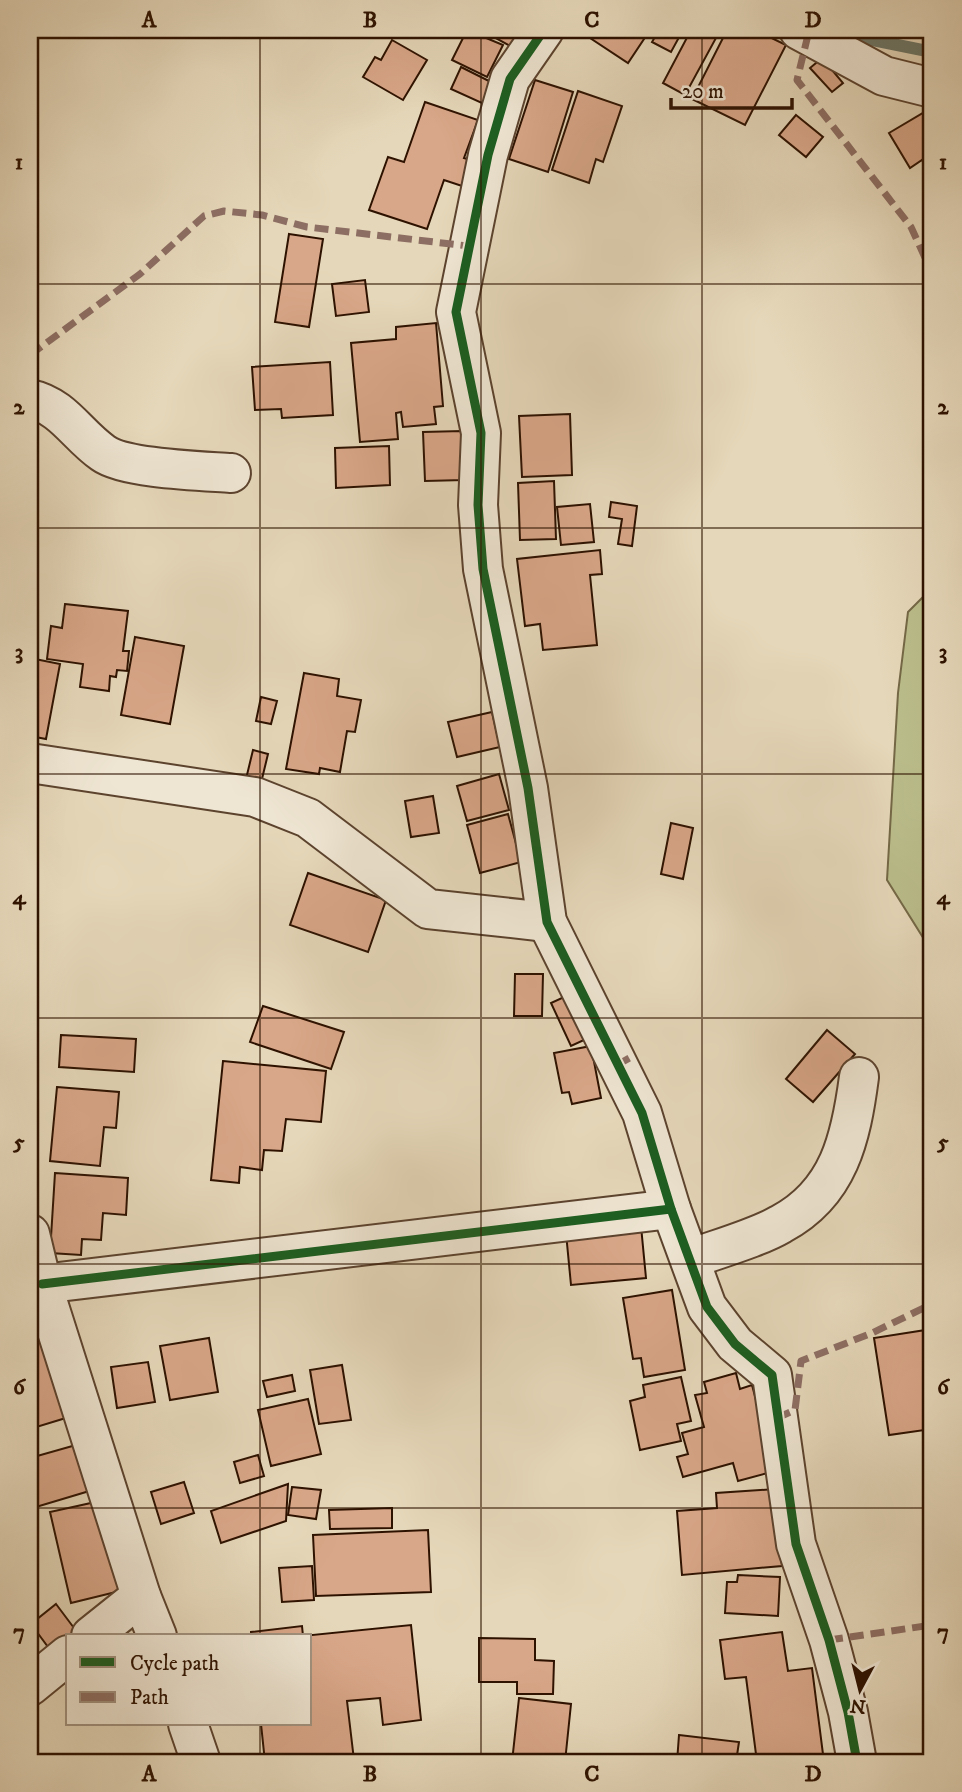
<svg xmlns="http://www.w3.org/2000/svg" width="962" height="1792" font-family="'IM FELL DW Pica',serif">
  <style>
    .green { fill: #babd8b; stroke: #746846; stroke-width: 2 }
    .lines { fill: none; stroke-linecap: round; stroke-linejoin: round }
    .stream { stroke: #6c7769; stroke-width: 12 }
    .building { fill: #d8a688; stroke: #2e1200; stroke-width: 2 }
    .street-casing { stroke: #5c432e; stroke-width: 42 }
    .street { stroke: #eee5d2; stroke-width: 38 }
    .quiet { stroke: #8d6e63; stroke-width: 7; stroke-dasharray: 14 7; stroke-linecap: butt }
    .cycleway-casing { stroke: #eee5d2; stroke-width: 13 }
    .cycleway { stroke: #1b5e20; stroke-width: 9 }
    .grid { fill: none; stroke: #2e1200; stroke-width: 2; stroke-opacity: 0.55 }
    .neatline { fill: none; stroke: #2e1200; stroke-width: 2.5 }
    .grid-label { font-size: 23px; text-anchor: middle; font-weight: bold; fill: #2e1200 }
  </style>
  <rect width="100%" height="100%" fill="#e5d7b9"/>
  <filter id="stains"><feTurbulence type="fractalNoise" baseFrequency=".00286" numOctaves="4"/><feColorMatrix values="0 0 0 0 .2 0 0 0 0 .09 0 0 0 0 .02 0 0 0 .5 -.17"/></filter>
  <radialGradient id="worn" r=".72"><stop offset=".6" stop-color="#630" stop-opacity="0"/><stop offset="1" stop-color="#630" stop-opacity=".3"/></radialGradient>
  <polygon class="green" points="932,588 932,957 927,944 887,880 898,693 908,612"/>
  <g class="lines">
    <polyline class="stream" points="833,32 932,52"/>
  </g>
  <g class="building">
    <polygon points="467,30 503,45 487,77 452,60"/>
    <polygon points="481,30 524,30 514,48"/>
    <polygon points="591,30 650,30 628,63 587,36"/>
    <polygon points="659,30 683,30 671,52 652,42"/>
    <polygon points="691,30 701,30 716,38 685,95 663,83"/>
    <polygon points="727,30 755,30 786,45 745,125 692,99"/>
    <polygon points="392,40 427,60 403,100 363,77 375,57 381,60"/>
    <polygon points="822,58 843,83 832,92 810,68"/>
    <polygon points="461,67 493,83 484,104 451,89"/>
    <polygon points="535,80 573,92 548,172 509,159"/>
    <polygon points="578,91 622,106 603,162 596,159 589,183 552,170"/>
    <polygon points="425,102 478,120 464,158 471,160 462,186 444,180 427,229 369,210 388,157 404,162"/>
    <polygon points="928,110 932,117 932,164 927,168 922,160 910,168 889,133"/>
    <polygon points="796,115 823,137 806,157 779,135"/>
    <polygon points="289,234 323,239 309,327 275,322"/>
    <polygon points="365,280 369,312 336,316 332,284"/>
    <polygon points="436,323 443,406 434,407 436,424 403,427 401,412 396,413 398,439 360,442 351,343 396,339 396,327"/>
    <polygon points="330,362 333,415 282,418 281,409 255,410 252,367"/>
    <polygon points="570,414 572,475 522,477 519,416"/>
    <polygon points="462,431 464,480 425,481 423,432"/>
    <polygon points="389,446 390,485 336,488 335,448"/>
    <polygon points="554,481 556,539 520,540 518,483"/>
    <polygon points="611,502 637,506 632,546 618,544 622,519 609,517"/>
    <polygon points="590,504 594,542 561,545 557,507"/>
    <polygon points="600,550 602,574 590,575 597,645 543,650 540,624 525,626 517,559"/>
    <polygon points="65,604 128,611 123,651 129,651 127,671 117,670 116,677 110,676 109,691 80,687 83,664 47,659 51,626 62,628"/>
    <polygon points="135,637 184,646 170,724 121,715"/>
    <polygon points="30,658 60,664 46,739 30,736"/>
    <polygon points="304,673 339,679 337,696 361,700 355,732 347,731 340,772 320,768 319,774 286,769"/>
    <polygon points="261,697 277,701 271,724 256,721"/>
    <polygon points="492,712 500,747 457,757 448,722"/>
    <polygon points="253,750 268,754 261,783 246,779"/>
    <polygon points="499,774 509,810 467,821 457,786"/>
    <polygon points="433,796 439,833 411,837 405,801"/>
    <polygon points="508,814 521,862 480,873 467,825"/>
    <polygon points="671,823 693,828 683,879 661,874"/>
    <polygon points="308,873 386,900 368,952 290,925"/>
    <polygon points="515,974 543,974 542,1016 514,1016"/>
    <polygon points="564,997 584,1040 571,1046 551,1003"/>
    <polygon points="263,1006 344,1032 331,1069 250,1042"/>
    <polygon points="827,1030 855,1054 813,1102 786,1079"/>
    <polygon points="61,1035 136,1039 134,1072 59,1067"/>
    <polygon points="591,1046 601,1098 572,1104 569,1092 562,1093 554,1053"/>
    <polygon points="223,1061 326,1071 321,1122 286,1119 282,1151 264,1150 262,1170 240,1167 239,1183 211,1180"/>
    <polygon points="57,1087 119,1092 116,1128 104,1127 100,1166 50,1161"/>
    <polygon points="55,1173 128,1178 126,1215 103,1213 101,1240 82,1239 81,1255 50,1253"/>
    <polygon points="641,1226 646,1278 571,1285 566,1233"/>
    <polygon points="672,1290 685,1370 644,1377 641,1358 633,1359 623,1298"/>
    <polygon points="932,1329 932,1429 889,1435 874,1338"/>
    <polygon points="44,1338 69,1417 30,1429 30,1343"/>
    <polygon points="209,1338 218,1392 170,1400 160,1346"/>
    <polygon points="148,1362 155,1402 117,1408 111,1367"/>
    <polygon points="342,1365 351,1420 319,1424 310,1370"/>
    <polygon points="736,1373 740,1389 752,1385 775,1471 738,1481 733,1463 683,1477 677,1457 688,1454 682,1433 704,1427 695,1395 707,1393 704,1382"/>
    <polygon points="292,1375 295,1391 267,1397 263,1381"/>
    <polygon points="681,1377 691,1421 677,1424 681,1441 640,1450 630,1401 645,1397 643,1385"/>
    <polygon points="308,1399 321,1454 271,1466 258,1410"/>
    <polygon points="83,1443 96,1489 36,1507 30,1484 30,1458"/>
    <polygon points="258,1455 264,1476 240,1483 234,1462"/>
    <polygon points="184,1482 194,1513 161,1524 151,1492"/>
    <polygon points="288,1484 286,1521 221,1543 211,1511"/>
    <polygon points="292,1487 321,1490 316,1519 288,1515"/>
    <polygon points="775,1489 782,1566 682,1575 677,1511 717,1508 716,1493"/>
    <polygon points="100,1501 120,1591 71,1603 50,1512"/>
    <polygon points="392,1508 392,1528 330,1529 329,1510"/>
    <polygon points="428,1530 431,1592 316,1596 313,1535"/>
    <polygon points="312,1566 314,1600 282,1602 279,1568"/>
    <polygon points="738,1575 780,1577 778,1616 725,1613 727,1582 737,1582"/>
    <polygon points="56,1604 77,1632 68,1636 51,1651 31,1624"/>
    <polygon points="411,1625 421,1720 383,1725 380,1698 347,1701 354,1760 332,1762 265,1762 261,1724 310,1724 310,1636 251,1636 251,1632 302,1626 303,1636"/>
    <polygon points="782,1632 788,1671 812,1668 824,1762 757,1762 746,1677 725,1679 720,1640"/>
    <polygon points="479,1638 535,1639 535,1660 554,1661 553,1694 517,1694 517,1682 479,1682"/>
    <polygon points="519,1698 571,1704 565,1762 512,1762"/>
    <polygon points="679,1735 739,1742 736,1762 677,1762"/>
  </g>
  <g class="lines">
    <g class="street-casing">
      <g id="street">
        <polyline points="544,30 510,79 488,155 456,312 481,433 478,505 483,569 528,788 547,922 642,1113 671,1209 707,1307 735,1344 772,1375 796,1544 829,1640 848,1712 857,1762"/>
        <polyline points="799,30 884,76 932,88"/>
        <path d="M30,399c33,7 47,36 73,54 22,16 99,18 128,20"/>
        <polyline points="30,763 255,797 308,818 428,909 547,922"/>
        <polyline points="30,1234 42,1284 141,1596 157,1636"/>
        <path d="M690,1259c27,-10 67,-21 91,-35 58,-31 70,-86 78,-147"/>
        <polyline points="42,1284 671,1209"/>
        <polyline points="91,1636 141,1596"/>
        <polyline points="30,1686 68,1655"/>
        <polyline points="188,1724 201,1762"/>
      </g>
    </g>
    <use href="#street" class="street"/>
    <g class="quiet">
      <polyline points="808,35 797,80 911,227 932,273"/>
      <polyline points="30,355 140,274 204,216 224,211 262,215 307,227 468,246"/>
      <polyline points="617,1065 633,1056"/>
      <polyline points="777,1418 795,1410 801,1361 872,1333 932,1304"/>
      <polyline points="829,1640 932,1625"/>
    </g>
    <g class="cycleway-casing">
      <g id="cycleway">
        <polyline points="544,30 510,79 488,155 456,312 481,433 478,505 483,569 528,788 547,922 642,1113 671,1209 707,1307 735,1344 772,1375 796,1544 829,1640 848,1712 857,1762"/>
        <polyline points="42,1284 671,1209"/>
      </g>
    </g>
    <use href="#cycleway" class="cycleway"/>
  </g>
  <path class="grid" d="M260,30v1606M481,30v1732M702,30v1732M30,284h902M30,528h902M30,774h902M30,1018h902M30,1264h902M30,1508h902M260,1724v38"/>
  <rect width="962" height="1792" fill="none" stroke="#e5d7b9" stroke-width="77"/>
  <rect x="66" y="1634" width="245" height="91" fill="#eee5d2" stroke="#a1917e" stroke-width="2"/>
  <rect x="80" y="1657" width="35" height="10" fill="#1b5e20" stroke="#a1917e" stroke-width="2"/>
  <text x="130" y="1670" font-size="21" fill="#2e1200">Cycle path</text>
  <rect x="80" y="1692" width="35" height="10" fill="#8d6e63" stroke="#a1917e" stroke-width="2"/>
  <text x="130" y="1704" font-size="21" fill="#2e1200">Path</text>
  <g transform="translate(860 1690) rotate(187)" stroke="#eee5d2" stroke-width="5" paint-order="stroke">
  <path d="M0-5L12 26L0 18L-12 26Z" fill="#2e1200"/>
  <text y="-10" font-size="19" font-weight="bold" text-anchor="middle" fill="#2e1200">N</text>
  </g>
  <path d="M671 98v10h121v-10" fill="none" stroke="#2e1200" stroke-width="3.5"/>
  <text x="682" y="98" font-size="21" fill="#2e1200" stroke="#eee5d2" stroke-width="5" paint-order="stroke">20 m</text>
  <rect x="38" y="38" width="885" height="1716" class="neatline"/>
  <g class="grid-label">
    <text x="149" y="27">A</text>
    <text x="370" y="27">B</text>
    <text x="592" y="27">C</text>
    <text x="813" y="27">D</text>
    <text x="19" y="169">1</text>
    <text x="943" y="169">1</text>
    <text x="19" y="414">2</text>
    <text x="943" y="414">2</text>
    <text x="19" y="659">3</text>
    <text x="943" y="659">3</text>
    <text x="19" y="904">4</text>
    <text x="943" y="904">4</text>
    <text x="19" y="1149">5</text>
    <text x="943" y="1149">5</text>
    <text x="19" y="1394">6</text>
    <text x="943" y="1394">6</text>
    <text x="19" y="1639">7</text>
    <text x="943" y="1639">7</text>
    <text x="149" y="1781">A</text>
    <text x="370" y="1781">B</text>
    <text x="592" y="1781">C</text>
    <text x="813" y="1781">D</text>
  </g>
  <rect width="100%" height="100%" filter="url(#stains)"/>
  <rect width="100%" height="100%" fill="url(#worn)"/>
</svg>
